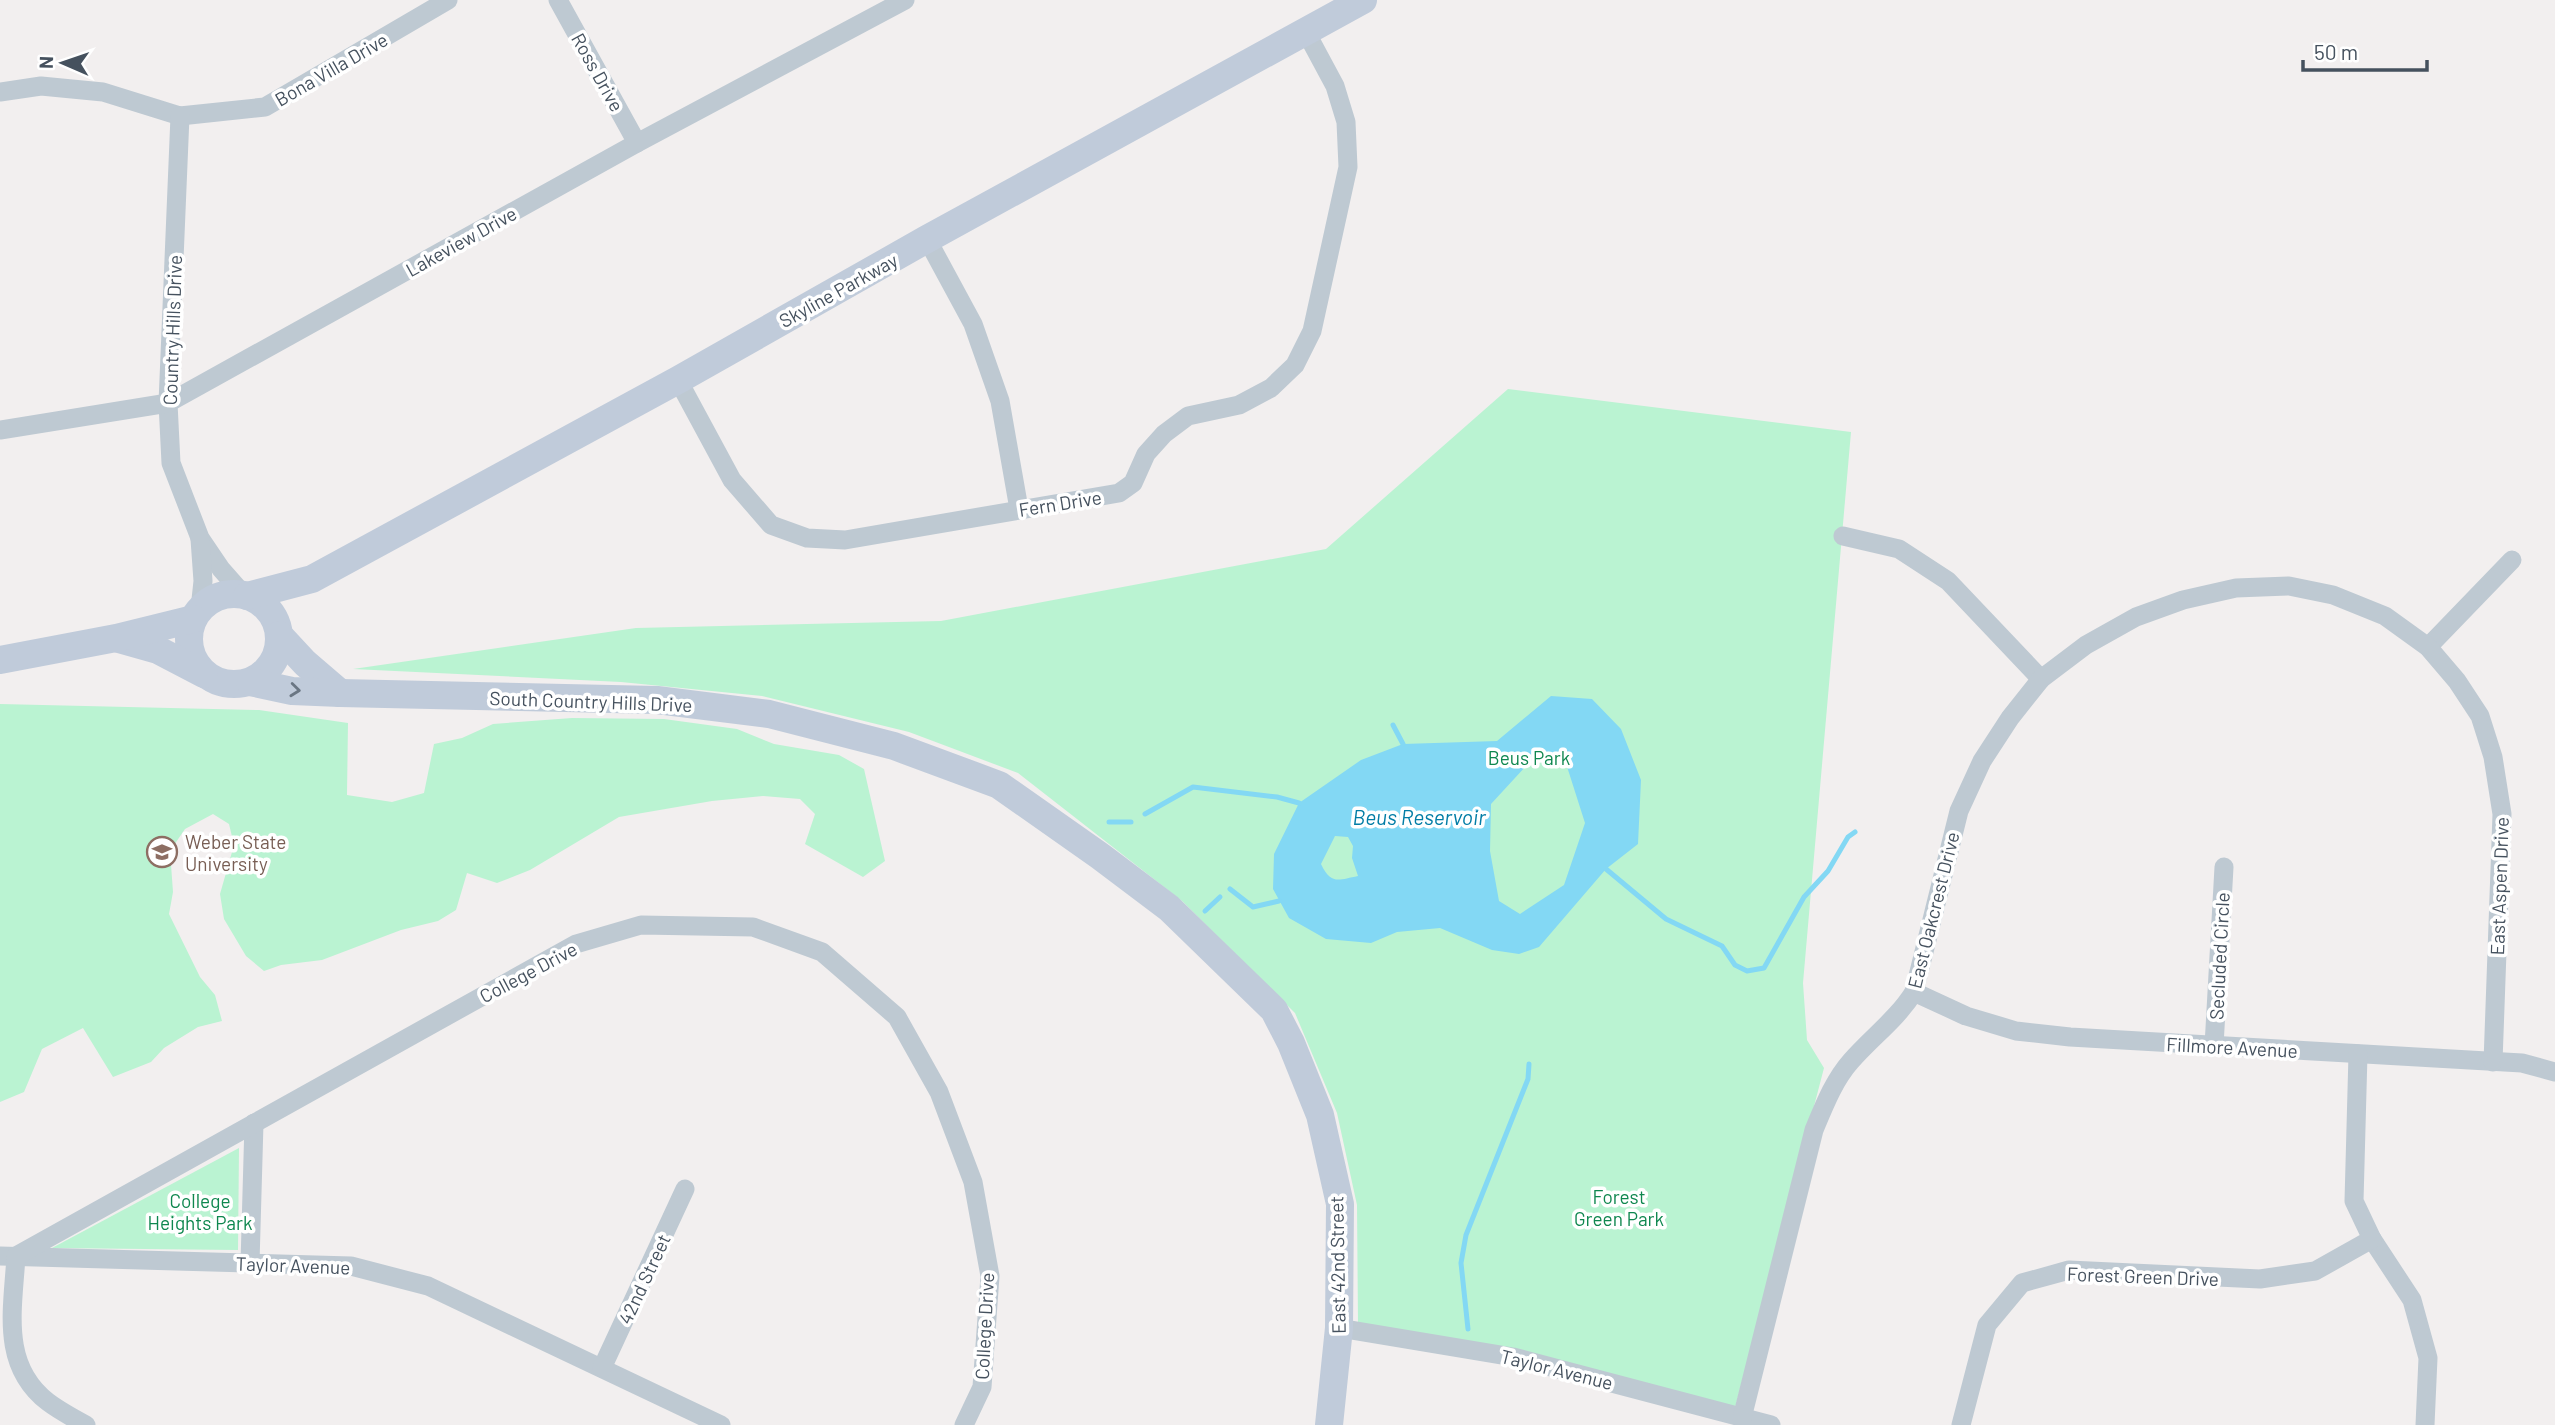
<svg xmlns="http://www.w3.org/2000/svg" width="2555" height="1425" font-family="Barlow,sans-serif">
  <style>
    .green { fill: #baf3d2 }
    .water { fill: #83d8f4; fill-rule: evenodd }
    .lines { fill: none; stroke-linecap: round; stroke-linejoin: round }
    .stream { stroke: #83d8f4; stroke-width: 5 }
    .street { stroke: #bec9d2; stroke-width: 19 }
    .secondary { stroke: #c0cbda; stroke-width: 28 }
    .oneway { stroke: #6a7683 }
    .labels { text-anchor: middle; dominant-baseline: central; stroke-width: 7; stroke-linejoin: round; paint-order: stroke }
    .street-label { font-size: 19px; fill: #45515e; stroke: #fff }
    .park-label { font-size: 19px; fill: #0f874f; stroke: #fff }
    .education-label { font-size: 19px; fill: #785e54; stroke: #fff; text-anchor: start }
    .water-label { font-size: 21px; font-style: italic; fill: #027da6; stroke: #fff }
  </style>
  <rect width="100%" height="100%" fill="#f2efef"/>
  <g class="green">
    <polygon points="1508,389 1851,432 1803,983 1807,1040 1824,1068 1735,1408 1358,1323 1357,1205 1337,1113 1295,1013 1182,901 1018,773 909,732 762,696 621,682 353,669 636,628 941,621 1326,549"/>
    <polygon points="0,704 259,710 348,723 347,795 392,802 424,793 434,744 462,738 493,724 572,718 664,719 737,729 774,744 839,755 864,769 885,861 863,877 805,844 815,814 800,799 763,796 712,801 619,817 530,870 497,883 467,873 456,910 438,921 401,930 322,960 281,965 264,971 246,956 224,919 220,894 234,845 229,824 213,814 185,829 170,851 173,892 169,914 200,977 215,995 222,1021 198,1027 164,1048 151,1062 113,1077 83,1028 42,1049 24,1092 0,1102"/>
    <polygon points="239,1148 238,1250 52,1248"/>
  </g>
  <path class="water" d="M1551,696l41,3 29,30 20,51 -3,64 -32,25 -67,78 -20,7 -27,-4 -52,-22 -43,4 -26,11 -45,-4 -37,-21 -16,-29 1,-35 25,-51 62,-43 42,-16 94,-3zM1538,753l25,1 22,69 -21,62 -44,29 -21,-13 -9,-50 1,-47zM1335,836l13,1 5,9 -1,12 6,18c-20,4 -27,9 -37,-12z"/>
  <g class="lines">
    <g class="stream">
      <polyline points="1393,725 1403,744"/>
      <polyline points="1145,814 1193,787 1277,797 1299,803"/>
      <polyline points="1109,822 1131,822"/>
      <polyline points="1606,869 1666,919 1722,946 1735,965 1747,971 1764,968 1804,897 1828,871 1848,837 1855,832"/>
      <polyline points="1230,889 1253,907 1279,901"/>
      <polyline points="1205,911 1220,897"/>
      <polyline points="1468,1329 1461,1263 1466,1235 1528,1079 1529,1064"/>
    </g>
    <g class="street">
      <polyline points="558,0 637,143"/>
      <polyline points="0,92 41,86 103,92 180,116 265,107 448,0"/>
      <polyline points="180,116 168,403 171,463 200,538 221,569 243,594"/>
      <polyline points="927,239 973,324 1000,401 1019,509"/>
      <polyline points="678,380 732,480 771,525 807,538 845,540 1119,493 1133,483 1146,454 1164,434 1188,416 1239,405 1271,388 1295,365 1312,331 1348,167 1346,122 1335,86 1306,32"/>
      <polyline points="0,430 168,403 637,143 905,0"/>
      <polyline points="1843,536 1899,549 1948,581 2041,679"/>
      <polyline points="200,609 203,581 200,539"/>
      <polyline points="2428,647 2512,560"/>
      <polyline points="1914,992 1966,1016 2016,1031 2070,1037 2522,1063 2555,1072"/>
      <polyline points="2214,1046 2224,867"/>
      <polyline points="2358,1054 2354,1201 2372,1239 2412,1300 2428,1358 2425,1425"/>
      <polyline points="0,1256 351,1266 428,1286 721,1425"/>
      <polyline points="250,1263 254,1123"/>
      <polyline points="1339,1328 1513,1357 1771,1425"/>
      <polyline points="602,1368 685,1189"/>
      <path d="M1742,1418l72,-288c10,-24 20,-50 37,-69 21,-24 46,-42 63,-69l45,-181 23,-50 28,-43 31,-39 45,-34 50,-28 47,-17 53,-12 53,-2 44,9 52,21 43,31 29,34 23,35 13,41 9,57 -9,248"/>
      <path d="M86,1425c-13,-7 -26,-14 -38,-23 -48,-37 -35,-93 -32,-146l560,-312 65,-19 112,2 69,25 75,65 42,75 34,90 17,94 -8,111 -18,38"/>
      <polyline points="1961,1425 1987,1325 2022,1283 2069,1270 2260,1279 2315,1271 2372,1239"/>
    </g>
    <g class="secondary">
      <circle cx="234" cy="639" r="45"/>
      <polyline points="247,596 312,579 678,380 927,239 1363,0"/>
      <polyline points="279,635 305,663 340,693"/>
      <polyline points="119,639 158,650 204,674"/>
      <polyline points="0,660 116,638 193,619"/>
      <polyline points="250,682 292,691 340,693 657,700 769,714 894,746 999,785 1100,856 1169,908 1274,1010 1291,1043 1320,1115 1340,1204 1339,1328 1329,1425"/>
    </g>
  </g>
  <defs><path id="oneway-chevron" d="M-2-3.5L2.5 0L-2 3.5" fill="none" stroke-width="1.6" stroke-linecap="round" stroke-linejoin="round" transform="scale(1.75)"/></defs>
  <use class="oneway" href="#oneway-chevron" transform="translate(295 690) rotate(6)"/>
  <defs>
    <g id="university-ring" transform="scale(1.575)"><circle r="9.5" fill="#fff" stroke="#8d6e63" stroke-width="1.5"/><path d="M0-5L7-2L0 1L-7-2ZM-4 1L0 2.5L4 1V4Q0 6-4 4Z" fill="#8d6e63"/></g>
  </defs>
  <g fill-rule="evenodd">
    <use href="#university-ring" x="162" y="852"/>
  </g>
  <g class="labels">
    <g class="street-label">
      <text transform="translate(331 69) rotate(-30)">Bona Villa Drive</text>
      <text transform="translate(598 72) rotate(61)">Ross Drive</text>
      <text transform="translate(461 241) rotate(-29)">Lakeview Drive</text>
      <text transform="translate(838 290) rotate(-29)">Skyline Parkway</text>
      <text transform="translate(172 330) rotate(-88)">Country Hills Drive</text>
      <text transform="translate(1060 503) rotate(-9)">Fern Drive</text>
      <text transform="translate(591 701) rotate(2)">South Country Hills Drive</text>
      <text transform="translate(2499 886) rotate(-88)">East Aspen Drive</text>
      <text transform="translate(1933 910) rotate(-76)">East Oakcrest Drive</text>
      <text transform="translate(2219 956) rotate(-87)">Secluded Circle</text>
      <text transform="translate(528 972) rotate(-28)">College Drive</text>
      <text transform="translate(2232 1047) rotate(3)">Fillmore Avenue</text>
      <text transform="translate(293 1265) rotate(2)">Taylor Avenue</text>
      <text transform="translate(1337 1265) rotate(-91)">East 42nd Street</text>
      <text transform="translate(2143 1276) rotate(2)">Forest Green Drive</text>
      <text transform="translate(644 1279) rotate(-65)">42nd Street</text>
      <text transform="translate(984 1326) rotate(-87)">College Drive</text>
      <text transform="translate(1557 1369) rotate(14)">Taylor Avenue</text>
    </g>
    <g class="park-label">
      <text x="1529" y="757">Beus Park</text>
      <text x="1619" y="1196">Forest<tspan x="1619" dy="22">Green Park</tspan></text>
      <text x="200" y="1200">College<tspan x="200" dy="22">Heights Park</tspan></text>
    </g>
    <g class="education-label">
      <text x="185" y="841">Weber State<tspan x="185" dy="22">University</tspan></text>
    </g>
    <g class="water-label">
      <text x="1419" y="816">Beus Reservoir</text>
    </g>
  </g>
  <g transform="translate(63 63) rotate(272)" stroke="#ffffff" stroke-width="5" paint-order="stroke">
  <path d="M0-5L12 26L0 18L-12 26Z" fill="#45515e"/>
  <text y="-10" font-size="19" font-weight="bold" text-anchor="middle" fill="#45515e">N</text>
  </g>
  <path d="M2303 60v10h124v-10" fill="none" stroke="#45515e" stroke-width="3.5"/>
  <text x="2314" y="60" font-size="21" fill="#45515e" stroke="#ffffff" stroke-width="5" paint-order="stroke">50 m</text>
</svg>
